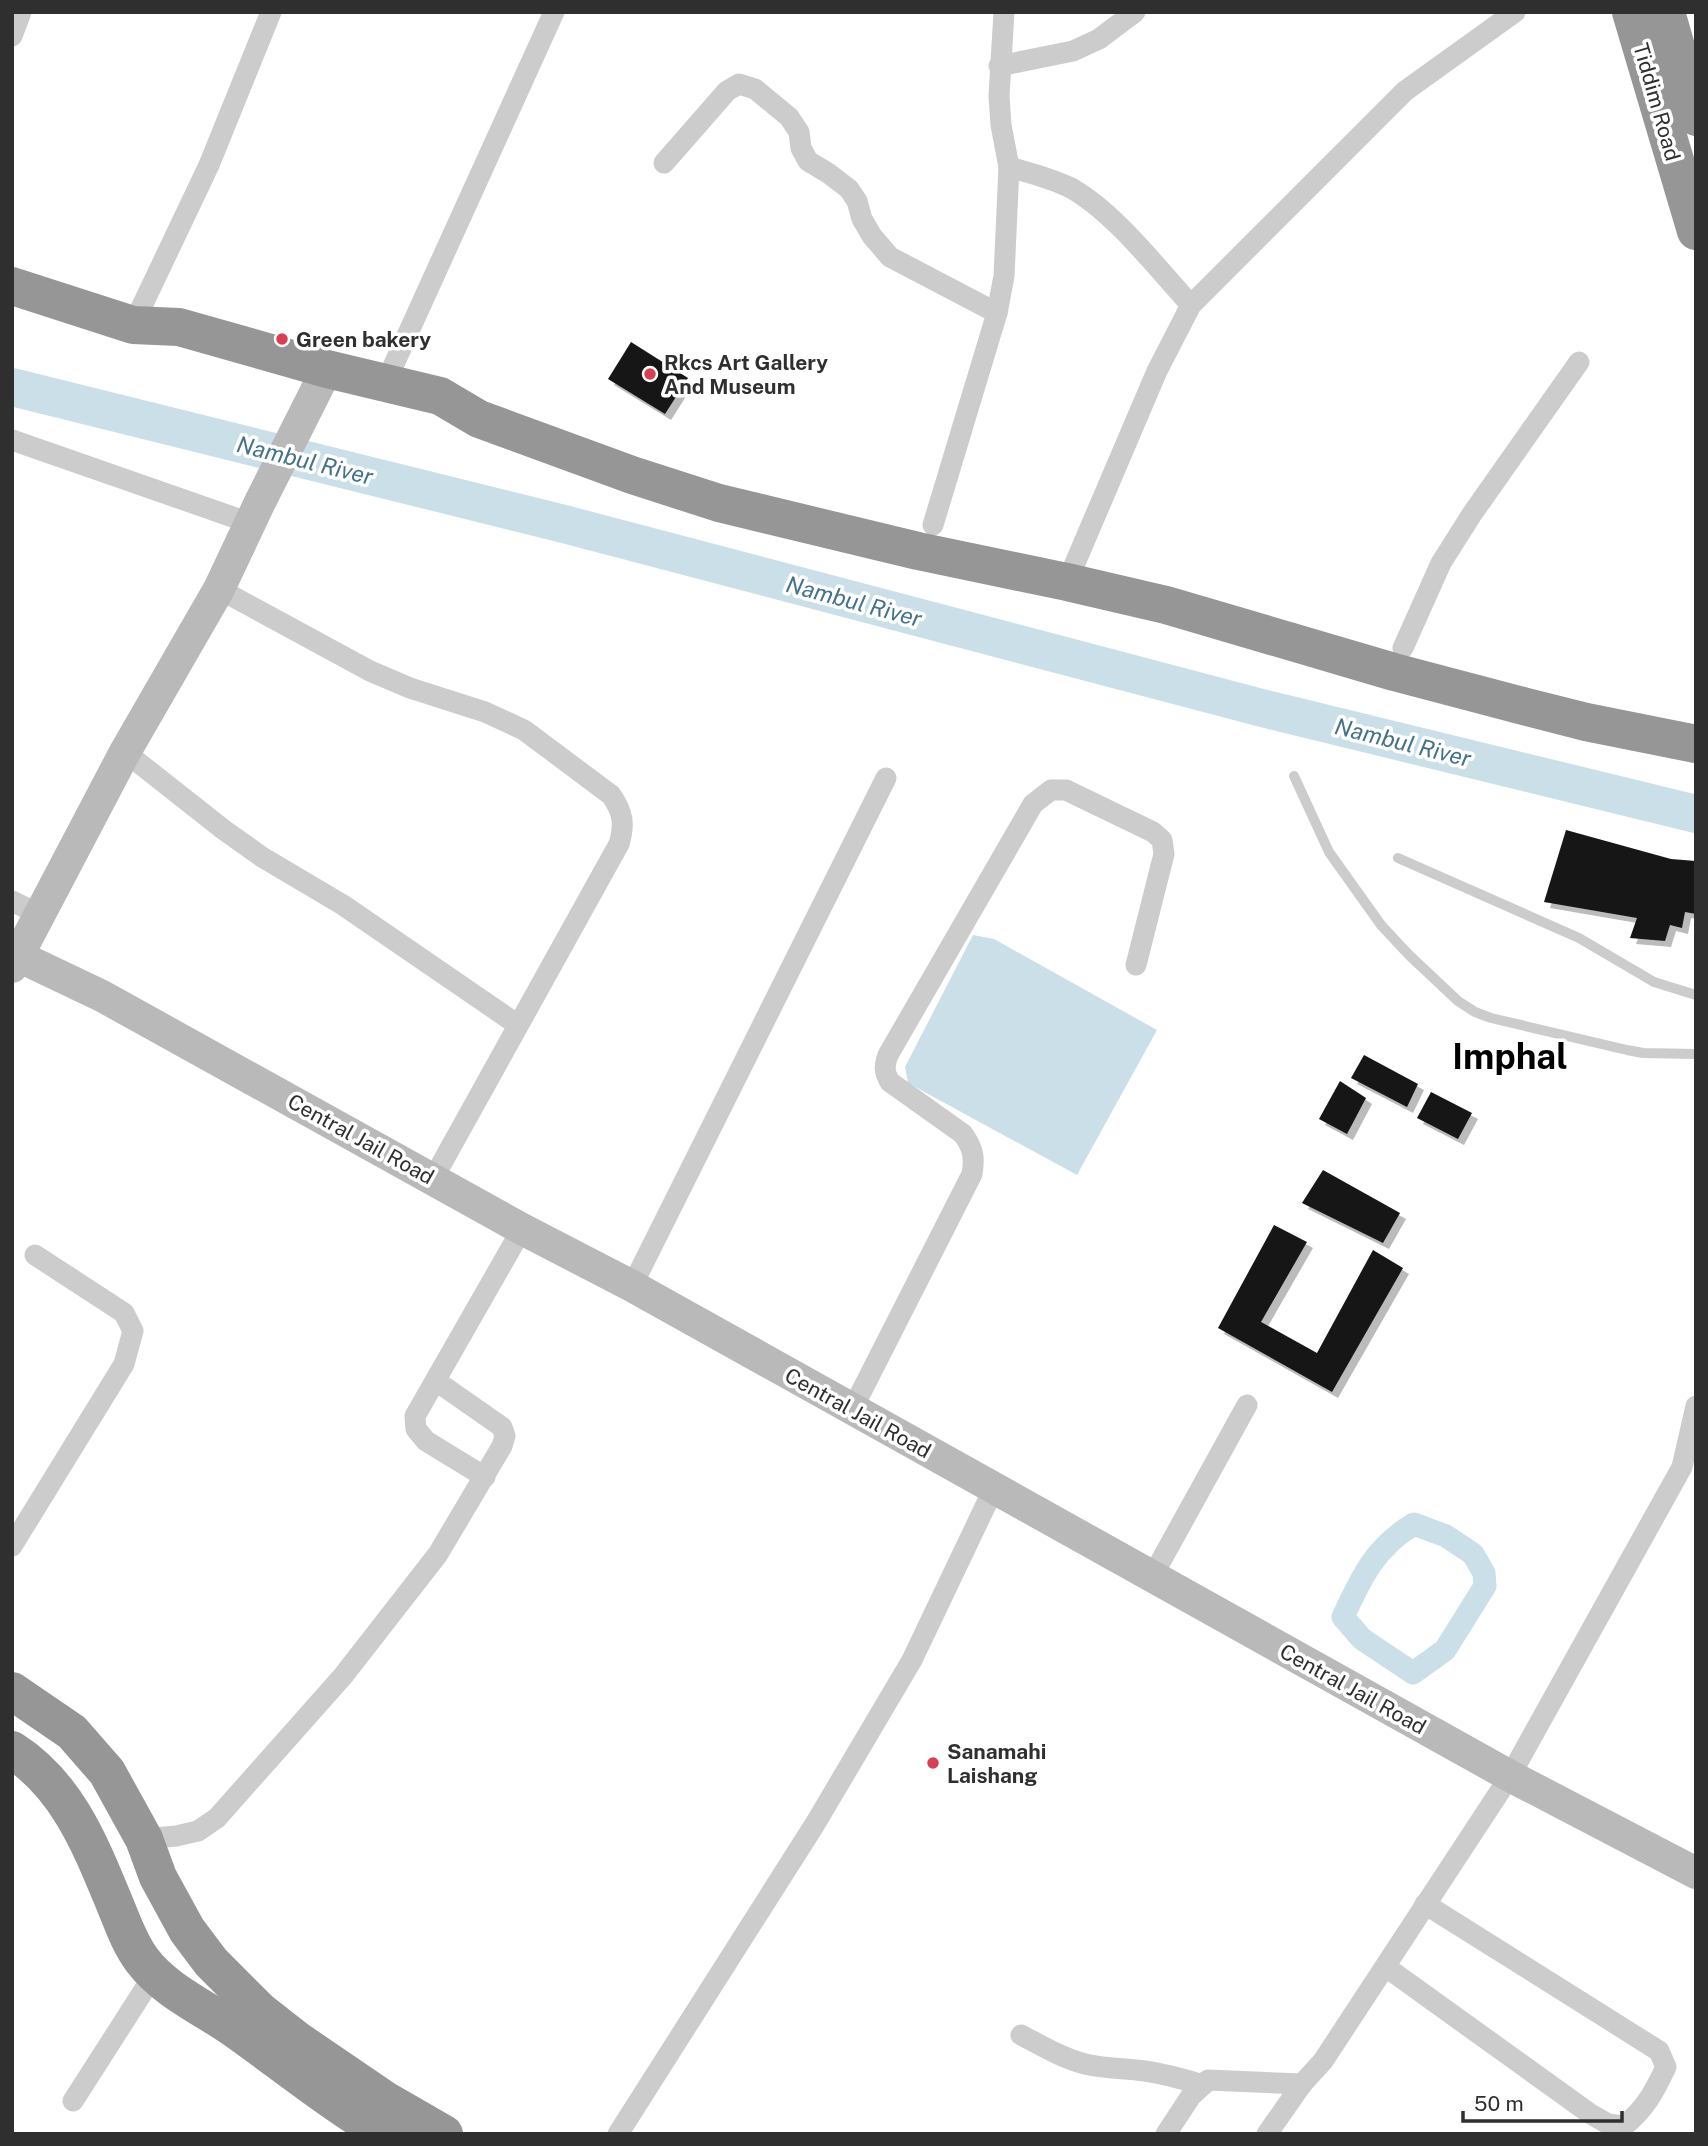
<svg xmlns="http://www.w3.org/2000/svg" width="1708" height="2146" font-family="'Public Sans',sans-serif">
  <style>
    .water { fill: #cbdfe9 }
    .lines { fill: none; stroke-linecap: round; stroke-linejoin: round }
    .canal { stroke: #cbdfe9; stroke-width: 23 }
    .river { stroke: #cbdfe9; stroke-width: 38 }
    .building { fill: #161616; filter: url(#shadow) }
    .lane { stroke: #ccc; stroke-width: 10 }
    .street { stroke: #ccc; stroke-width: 21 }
    .secondary { stroke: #b9b9b9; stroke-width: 32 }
    .highway { stroke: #969696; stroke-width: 38 }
    .poi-dot { fill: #d74052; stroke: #fff; stroke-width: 2.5 }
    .labels { text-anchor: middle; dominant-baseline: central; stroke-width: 7; stroke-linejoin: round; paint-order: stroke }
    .street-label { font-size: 21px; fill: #2f2f2f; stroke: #fff }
    .poi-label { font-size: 21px; font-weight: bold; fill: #2f2f2f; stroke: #fff; text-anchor: start }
    .water-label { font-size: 23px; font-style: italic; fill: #43728a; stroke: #fff }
    .town-label { font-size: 35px; font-weight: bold; fill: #000; stroke: #fff }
  </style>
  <defs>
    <filter id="shadow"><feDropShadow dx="6" dy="6" stdDeviation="0" flood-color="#0004"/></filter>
  </defs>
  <rect width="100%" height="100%" fill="#fff"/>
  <polygon class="water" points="973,935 994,939 1157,1030 1077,1175 908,1083 905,1067"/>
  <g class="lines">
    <path class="canal" d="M1414,1524l32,12 27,18 11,19 1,13 -40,64 -32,23 -51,-34 -19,-22c18,-39 32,-70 71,-93z"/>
    <polyline class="river" points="12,387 564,524 1262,708 1696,814"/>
  </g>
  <g class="building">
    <polygon points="631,342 688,378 665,414 608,379"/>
    <polygon points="1566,830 1671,859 1696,861 1696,914 1685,912 1682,928 1670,925 1665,941 1630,938 1637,918 1544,902"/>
    <polygon points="1364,1055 1418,1084 1407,1107 1351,1078"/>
    <polygon points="1340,1081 1366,1098 1347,1134 1319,1119"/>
    <polygon points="1431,1092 1472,1113 1458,1139 1417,1118"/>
    <polygon points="1323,1170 1400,1213 1383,1243 1302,1203"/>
    <polygon points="1274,1225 1307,1242 1261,1322 1317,1353 1373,1250 1403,1268 1332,1392 1218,1328"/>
  </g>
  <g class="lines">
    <g class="lane">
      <polyline points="1294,776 1329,852 1381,925 1409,955 1458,1001 1475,1012 1491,1018 1627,1050 1643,1053 1696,1054"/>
      <polyline points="1398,858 1579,938 1654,982 1696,995"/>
    </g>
    <g class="street">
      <polyline points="12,36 21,12"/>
      <polyline points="999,66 1073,51 1099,39 1135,12"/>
      <polyline points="664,163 727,91 739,84 755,89 789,117 799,132 801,148 808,161 828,173 849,189 857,201 862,219 872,236 890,257 997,313"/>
      <path d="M1009,167c21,6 42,11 62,21 44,25 85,79 120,117"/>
      <polyline points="133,325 209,165 271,12"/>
      <polyline points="385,384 554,12"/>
      <polyline points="12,440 250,523"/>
      <polyline points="933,525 997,313 1004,276 1009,167 1001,125 999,96 1004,12"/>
      <polyline points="1067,582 1157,371 1191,305 1405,91 1515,12"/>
      <path d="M219,589l151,82 40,17 75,24 39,18 87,65c12,17 14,29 8,49l-186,335"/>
      <polyline points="1403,648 1441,563 1472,514 1579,362"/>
      <polyline points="125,752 224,830 262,857 343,905 518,1025"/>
      <polyline points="12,901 40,915"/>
      <polyline points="632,1286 886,778"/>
      <path d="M852,1410l120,-236c3,-17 1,-26 -9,-40l-73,-52c-6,-10 -6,-16 -2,-27l145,-251 18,-14h15l87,42 9,8 2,14 -28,111"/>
      <polyline points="485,1477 426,1441 416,1429 415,1416 522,1229"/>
      <polyline points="12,1546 124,1364 133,1331 124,1313 35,1255"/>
      <polyline points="1152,1577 1247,1405"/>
      <polyline points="144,1839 176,1836 198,1831 217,1818 343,1676 438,1554 502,1446 505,1436 502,1427 436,1381"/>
      <path d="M1386,1967l203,146 19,11 16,2c22,-18 30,-34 42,-59l-7,-16 -234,-147"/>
      <path d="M1021,2035c21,11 41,23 64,29 20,5 40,4 60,7 20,3 38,8 58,14"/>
      <polyline points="73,2101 155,1973"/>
      <polyline points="618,2134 815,1824 912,1660 994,1488"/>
      <polyline points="1166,2134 1191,2096 1208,2080 1302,2084 1323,2061 1510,1776 1682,1467 1696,1406"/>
      <polyline points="1267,2134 1302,2084"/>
    </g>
    <g class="secondary">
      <polyline points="18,956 102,996 522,1229 632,1286 1510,1776 1696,1873"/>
      <polyline points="12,967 125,752 219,589 260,502 327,369"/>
    </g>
    <g class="highway">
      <polyline points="1631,12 1696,231"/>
      <polyline points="1666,12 1696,117"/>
      <polyline points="12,286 133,325 179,327 327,369 440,396 479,419 632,475 719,503 918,551 1067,582 1166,605 1394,672 1523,706 1586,722 1696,744"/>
      <polyline points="12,1691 72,1732 107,1772 144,1839 158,1877 187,1930 211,1962 260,2011 297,2040 385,2100 444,2134"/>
      <path d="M12,1750c55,35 78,94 102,152 8,19 15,41 28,58 23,31 63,48 94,70 49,35 96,73 148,104"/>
    </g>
  </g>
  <g class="poi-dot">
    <circle cx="282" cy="339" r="7"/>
    <circle cx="650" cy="374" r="7"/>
    <circle cx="933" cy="1763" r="7"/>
  </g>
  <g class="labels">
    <g class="street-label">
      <text transform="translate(1657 102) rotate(74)">Tiddim Road</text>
      <text transform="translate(361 1139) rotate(29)">Central Jail Road</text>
      <text transform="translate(858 1413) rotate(29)">Central Jail Road</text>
      <text transform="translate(1353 1689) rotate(29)">Central Jail Road</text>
    </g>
    <g class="poi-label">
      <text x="296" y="339">Green bakery</text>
      <text x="664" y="362">Rkcs Art Gallery<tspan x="664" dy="24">And Museum</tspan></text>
      <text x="947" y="1751">Sanamahi<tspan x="947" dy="24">Laishang</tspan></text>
    </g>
    <g class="water-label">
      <text transform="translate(305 460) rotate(14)">Nambul River</text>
      <text transform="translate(854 601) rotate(15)">Nambul River</text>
      <text transform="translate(1403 742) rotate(14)">Nambul River</text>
    </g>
    <g class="town-label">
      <text x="1510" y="1056">Imphal</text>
    </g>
  </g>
  <rect width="1708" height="2146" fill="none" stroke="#2f2f2f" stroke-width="28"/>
  <path d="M1463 2111v10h159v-10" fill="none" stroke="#2f2f2f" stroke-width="3.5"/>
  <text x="1474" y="2111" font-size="21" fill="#2f2f2f" stroke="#ffffff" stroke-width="5" paint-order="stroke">50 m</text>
</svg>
